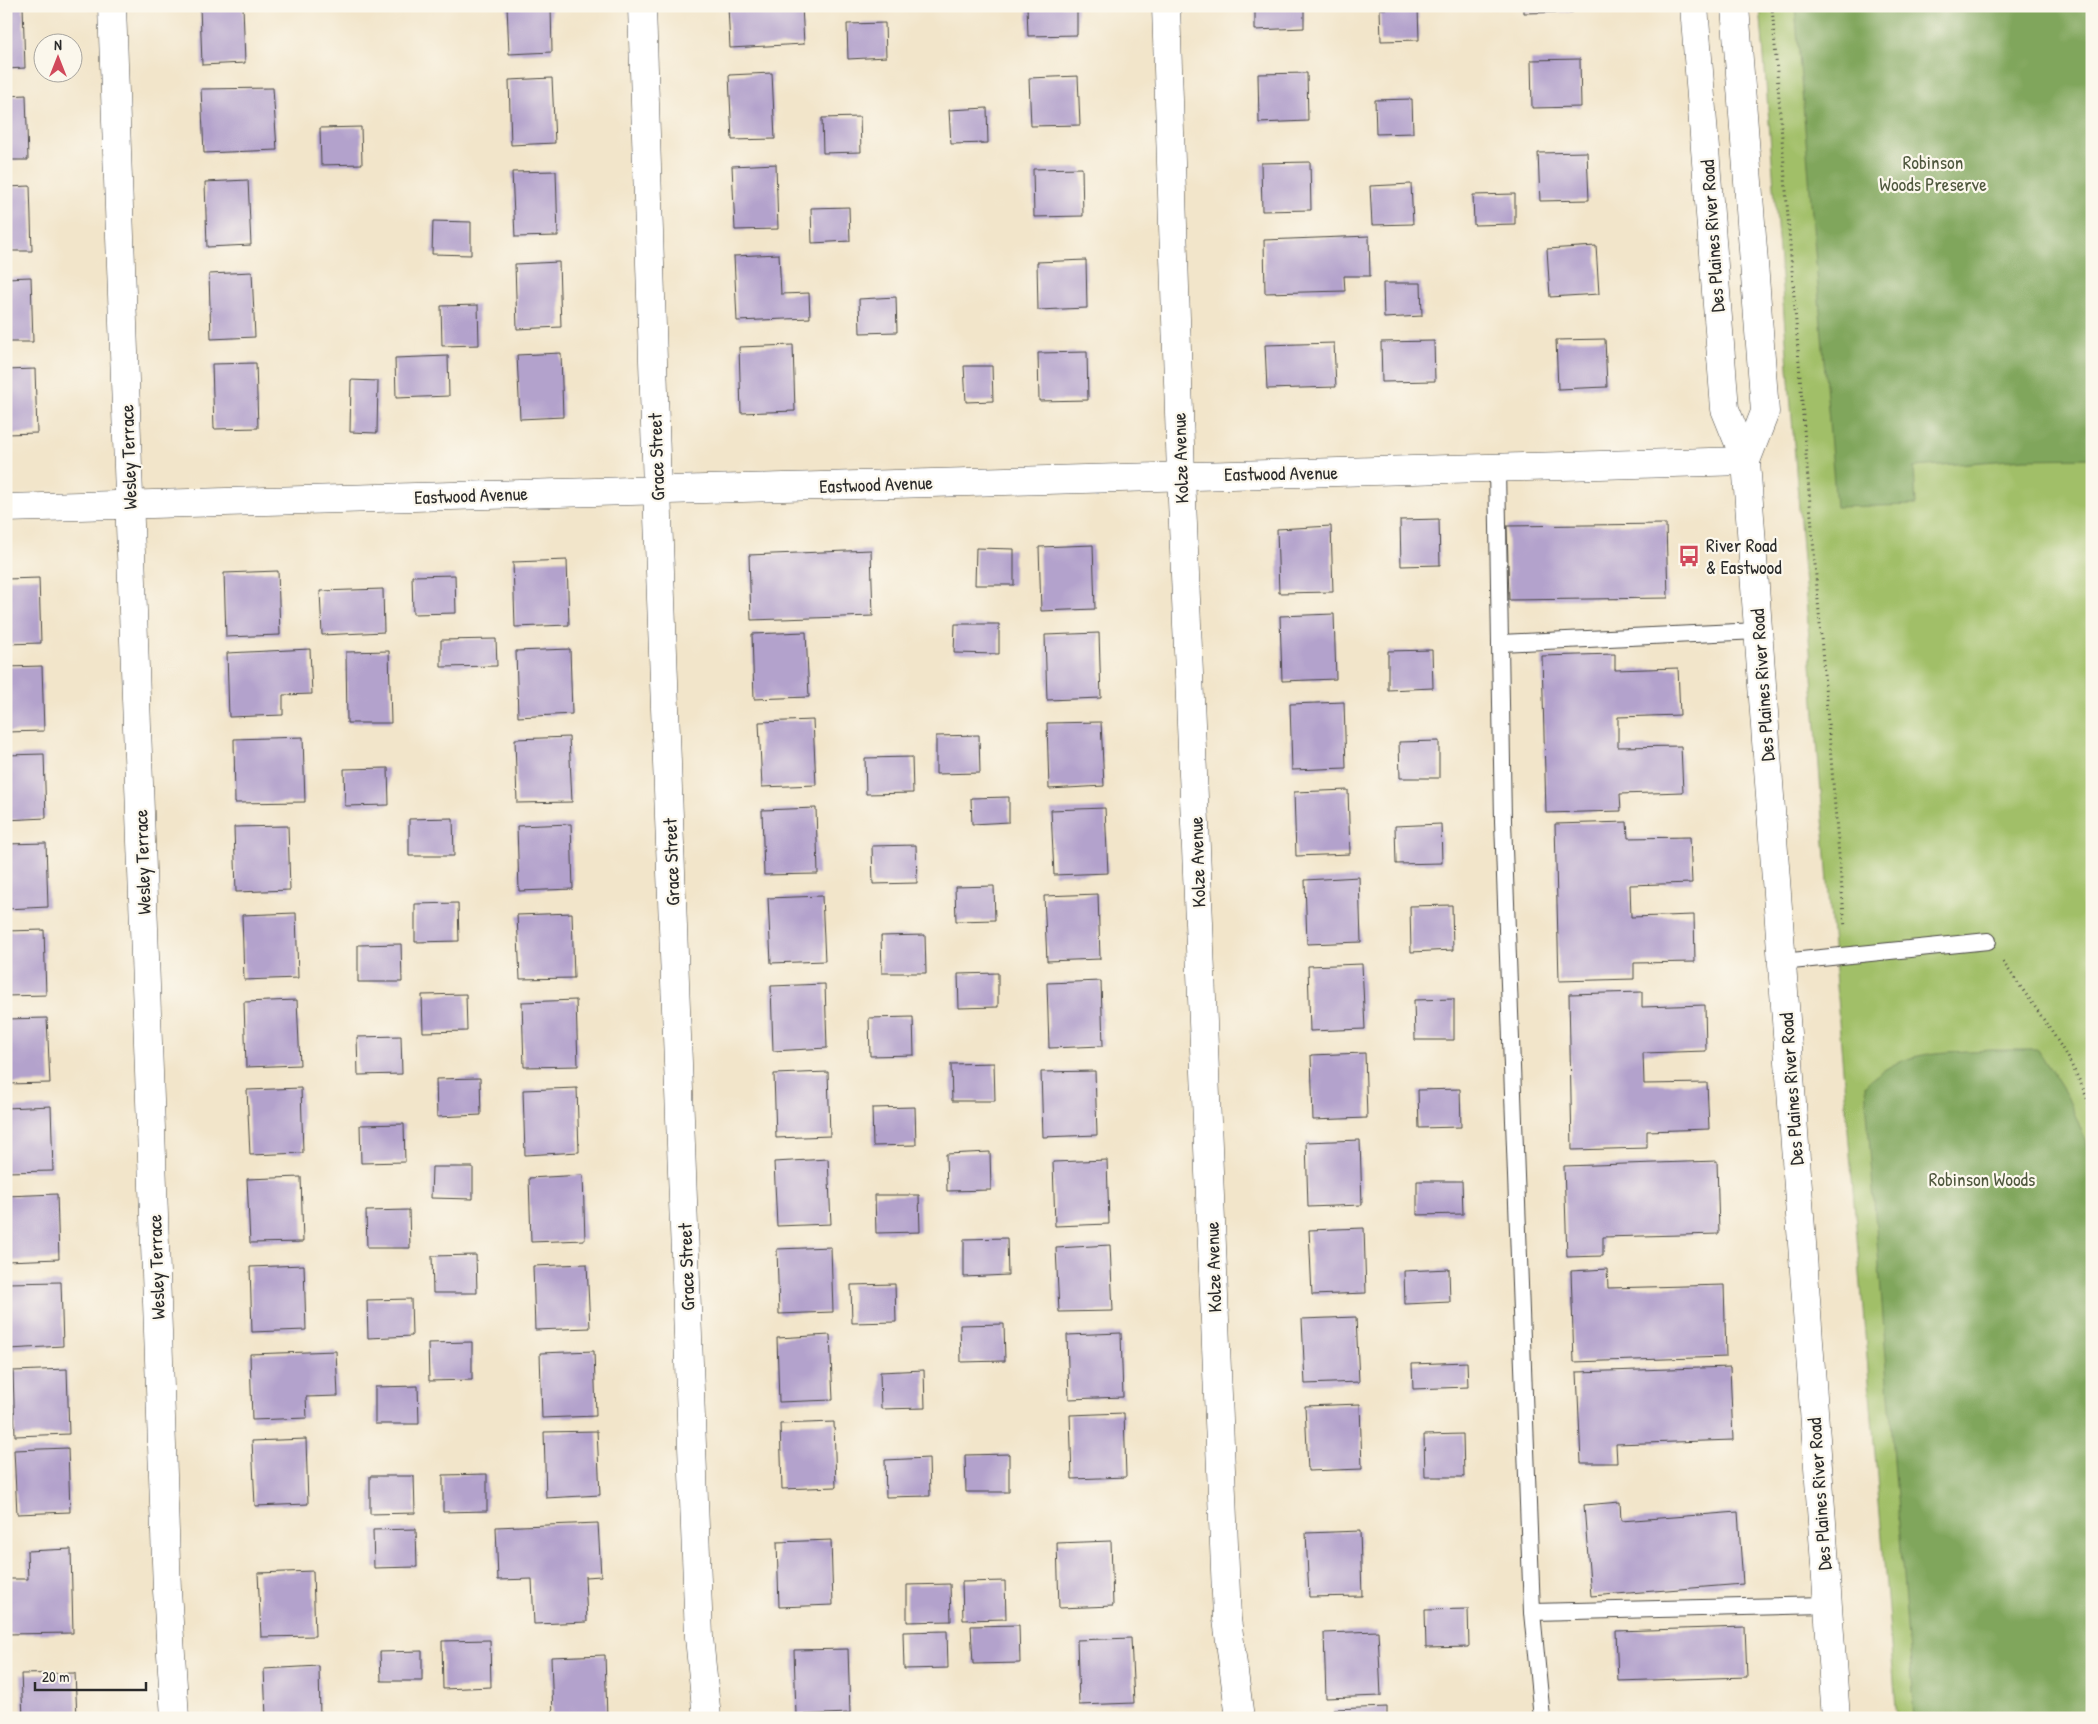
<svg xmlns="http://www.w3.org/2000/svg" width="2098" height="1724" font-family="'Patrick Hand',sans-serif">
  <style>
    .green { fill: #a1bf67; stroke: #667549 }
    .forest { fill: #80a65c; stroke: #566844 }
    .building { fill: #b3a2cc }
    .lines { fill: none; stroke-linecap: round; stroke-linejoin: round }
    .lane-casing { stroke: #494743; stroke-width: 18 }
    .street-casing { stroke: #494743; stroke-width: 29 }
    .secondary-casing { stroke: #494743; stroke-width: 29 }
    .path { stroke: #494743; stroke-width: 3; stroke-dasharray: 1 4; stroke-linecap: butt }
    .lane { stroke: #fff; stroke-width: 16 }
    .street { stroke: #fff; stroke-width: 28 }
    .secondary { stroke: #fff; stroke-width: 28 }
    .labels { text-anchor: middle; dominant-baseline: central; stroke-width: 4.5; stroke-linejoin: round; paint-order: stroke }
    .park-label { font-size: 19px; fill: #4e573d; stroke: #fbf7ec }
    .street-label { font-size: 19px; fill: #2b2b2b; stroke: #fbf7ec }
    .poi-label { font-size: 19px; fill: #2b2b2b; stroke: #fbf7ec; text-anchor: start }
  </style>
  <rect width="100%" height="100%" fill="#fbf7ec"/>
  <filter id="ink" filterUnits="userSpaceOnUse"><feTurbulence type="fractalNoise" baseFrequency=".02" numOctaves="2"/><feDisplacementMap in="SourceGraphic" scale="10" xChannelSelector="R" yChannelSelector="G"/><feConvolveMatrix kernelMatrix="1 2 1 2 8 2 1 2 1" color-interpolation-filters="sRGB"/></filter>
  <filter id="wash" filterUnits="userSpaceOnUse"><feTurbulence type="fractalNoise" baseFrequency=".0096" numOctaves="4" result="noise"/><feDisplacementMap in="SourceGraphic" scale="20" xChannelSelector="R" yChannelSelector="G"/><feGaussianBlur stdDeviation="1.12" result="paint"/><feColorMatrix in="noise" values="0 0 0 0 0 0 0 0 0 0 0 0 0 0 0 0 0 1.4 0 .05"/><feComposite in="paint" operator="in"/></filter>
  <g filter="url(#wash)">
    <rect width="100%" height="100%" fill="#f2e5ca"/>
    <polygon class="green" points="1760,6 2092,6 2092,1718 1897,1718 1836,986"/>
    <g class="forest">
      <polygon points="1795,6 2092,6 2092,458 2024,459 1914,467 1916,505 1836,507"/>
      <path d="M1992,1050h46l29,46 19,45 6,21v556h-178l-49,-633c39,-37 77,-32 127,-35z"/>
    </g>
    <g id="blocks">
      <g class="building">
        <polygon points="6,6 23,6 25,68 6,69"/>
        <polygon points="200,6 243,6 245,63 202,65"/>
        <polygon points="507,6 551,6 552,52 509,54"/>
        <polygon points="728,6 802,6 804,44 730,48"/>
        <polygon points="1027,6 1077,6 1077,35 1028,36"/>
        <polygon points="1255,6 1304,6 1304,28 1255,30"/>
        <polygon points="1524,6 1573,6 1573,12 1524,13"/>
        <polygon points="1418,8 1419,40 1381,41 1380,9"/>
        <polygon points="885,23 886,57 848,59 847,24"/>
        <polygon points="1580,59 1581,107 1532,108 1531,60"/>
        <polygon points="772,73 775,139 732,140 729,75"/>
        <polygon points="1307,73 1308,121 1259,123 1258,74"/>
        <polygon points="1078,76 1080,125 1031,126 1029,78"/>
        <polygon points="552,78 555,143 511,145 509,80"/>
        <polygon points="273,88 277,150 204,153 201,89"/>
        <polygon points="26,95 28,160 6,160 6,96"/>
        <polygon points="1412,99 1413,133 1376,134 1375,100"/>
        <polygon points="987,108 988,143 951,144 949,110"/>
        <polygon points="860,117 861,152 823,153 822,118"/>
        <polygon points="361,127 362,164 321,165 320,128"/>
        <polygon points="1587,152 1589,200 1540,201 1538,153"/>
        <polygon points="1310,162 1311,210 1262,211 1261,163"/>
        <polygon points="776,164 778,229 735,230 732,166"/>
        <polygon points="1082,168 1083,216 1034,217 1033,169"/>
        <polygon points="556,171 558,236 515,237 512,172"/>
        <polygon points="248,180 251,245 207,247 205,182"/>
        <polygon points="1411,184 1413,224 1372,225 1370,186"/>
        <polygon points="30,186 32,251 6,251 6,187"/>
        <polygon points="1515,194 1515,224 1474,225 1473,195"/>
        <polygon points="849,207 850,241 812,243 811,208"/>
        <polygon points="433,221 471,222 471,255 432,254"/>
        <polygon points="1369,236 1370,276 1344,276 1345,291 1265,293 1264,240"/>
        <polygon points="1596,246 1599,294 1550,297 1547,249"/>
        <polygon points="779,254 781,294 809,293 810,318 737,321 734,256"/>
        <polygon points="1086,260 1087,308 1038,310 1037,262"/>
        <polygon points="559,262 561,327 517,329 515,264"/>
        <polygon points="252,272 255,337 211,339 209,274"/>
        <polygon points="31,277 33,342 6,342 6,278"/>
        <polygon points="1383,283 1421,283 1422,316 1384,318"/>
        <polygon points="896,297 897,332 860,333 859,299"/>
        <polygon points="478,305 479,345 442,346 441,306"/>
        <polygon points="1605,339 1607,387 1558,389 1556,340"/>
        <polygon points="1434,341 1435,381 1382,382 1381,342"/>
        <polygon points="1334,343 1336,387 1267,389 1265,345"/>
        <polygon points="793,345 795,411 741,413 739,347"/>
        <polygon points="1087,352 1088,400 1039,401 1038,353"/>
        <polygon points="561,353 563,417 520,419 517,355"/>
        <polygon points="448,356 449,396 396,398 395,358"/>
        <polygon points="256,363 258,428 214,429 212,364"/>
        <polygon points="964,366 992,366 993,401 966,402"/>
        <polygon points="35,369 37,433 6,434 6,370"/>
        <polygon points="351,380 378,381 377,433 350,432"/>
        <polygon points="1439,519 1440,565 1401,566 1400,520"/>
        <polygon points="1666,524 1668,598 1509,600 1507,526"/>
        <polygon points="1331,526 1333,592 1279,593 1277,529"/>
        <polygon points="1093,545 1095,609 1041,611 1039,547"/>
        <polygon points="976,548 1014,549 1014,585 975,585"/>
        <polygon points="871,550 873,616 751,620 749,555"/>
        <polygon points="567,560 569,625 515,627 513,562"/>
        <polygon points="278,571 280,635 226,637 224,573"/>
        <polygon points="455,575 456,613 413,614 412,576"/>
        <polygon points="39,578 41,643 6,644 6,579"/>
        <polygon points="383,589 384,632 322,635 320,591"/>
        <polygon points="1334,614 1336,679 1282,681 1280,616"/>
        <polygon points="955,624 999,624 999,654 954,653"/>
        <polygon points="806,632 809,697 754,699 752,634"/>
        <polygon points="1099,633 1101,698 1047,700 1045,635"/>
        <polygon points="496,639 497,666 441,667 441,640"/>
        <polygon points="310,649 312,694 283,695 283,715 229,717 227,653"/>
        <polygon points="570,649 572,714 518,717 516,651"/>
        <polygon points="1432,650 1433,688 1388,690 1388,651"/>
        <polygon points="389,651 391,723 347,723 346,652"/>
        <polygon points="1615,654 1615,670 1678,668 1680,715 1618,717 1618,747 1681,746 1683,792 1620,794 1621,811 1546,813 1542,656"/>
        <polygon points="42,666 44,731 6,732 6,667"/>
        <polygon points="1344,702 1346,768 1292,770 1290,704"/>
        <polygon points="813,720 816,785 762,787 759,722"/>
        <polygon points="1101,722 1104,786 1049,789 1047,723"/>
        <polygon points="979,735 980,773 936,774 936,736"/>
        <polygon points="303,737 305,802 235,803 234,739"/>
        <polygon points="569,737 572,802 517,803 515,739"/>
        <polygon points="1439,741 1439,778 1400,778 1399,742"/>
        <polygon points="44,754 46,818 6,820 6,755"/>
        <polygon points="912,757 913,793 866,794 865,758"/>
        <polygon points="388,768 389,805 345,806 344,769"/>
        <polygon points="1348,790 1350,854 1296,856 1294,792"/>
        <polygon points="1009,797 1009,822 972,824 971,798"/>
        <polygon points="816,808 818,874 764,875 762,810"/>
        <polygon points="1105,808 1108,873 1054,875 1051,810"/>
        <polygon points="453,818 454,856 409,856 409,819"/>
        <polygon points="1627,822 1628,838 1690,837 1692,883 1630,885 1631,917 1694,915 1695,962 1634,963 1634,979 1559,981 1555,824"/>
        <polygon points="571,824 573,889 519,891 517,826"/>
        <polygon points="1441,824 1442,863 1396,864 1395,826"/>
        <polygon points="288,826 290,890 236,892 234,827"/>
        <polygon points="46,843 48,907 6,909 6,844"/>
        <polygon points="916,845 917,883 873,884 872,846"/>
        <polygon points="1359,877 1361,942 1307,944 1305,880"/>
        <polygon points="994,886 995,920 956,921 955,887"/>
        <polygon points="1098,894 1100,959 1047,961 1044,896"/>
        <polygon points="822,896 825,961 771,963 768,898"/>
        <polygon points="458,903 459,941 415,942 415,904"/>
        <polygon points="1452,905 1453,950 1411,952 1410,906"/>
        <polygon points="296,913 298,978 244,980 242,915"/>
        <polygon points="572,913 574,978 520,979 517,915"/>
        <polygon points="44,930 46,995 6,996 6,931"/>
        <polygon points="925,935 926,973 882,973 881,936"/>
        <polygon points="401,944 402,982 358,982 358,945"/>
        <polygon points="1362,964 1365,1029 1310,1031 1308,966"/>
        <polygon points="998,973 998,1007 959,1008 958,974"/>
        <polygon points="1101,981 1103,1046 1049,1048 1047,983"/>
        <polygon points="825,984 827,1048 773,1051 771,986"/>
        <polygon points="1642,992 1642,1007 1705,1005 1706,1051 1643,1053 1644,1084 1707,1083 1709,1129 1647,1131 1647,1148 1572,1150 1569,994"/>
        <polygon points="466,994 467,1031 423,1032 422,995"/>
        <polygon points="1454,999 1454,1040 1415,1040 1414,1000"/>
        <polygon points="297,1000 300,1065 246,1067 244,1002"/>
        <polygon points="576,1000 578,1066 524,1067 522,1002"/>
        <polygon points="913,1017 914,1055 870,1056 869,1018"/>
        <polygon points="47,1018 50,1083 6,1084 6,1019"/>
        <polygon points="401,1036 402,1074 358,1075 357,1037"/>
        <polygon points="1365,1053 1367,1118 1313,1120 1311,1055"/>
        <polygon points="994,1063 995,1101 952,1101 951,1064"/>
        <polygon points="1095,1071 1097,1135 1043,1137 1041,1072"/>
        <polygon points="828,1072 830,1136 776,1138 774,1074"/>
        <polygon points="480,1078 481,1115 437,1117 436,1079"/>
        <polygon points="301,1088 303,1153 250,1155 247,1090"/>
        <polygon points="577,1088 579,1152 525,1155 523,1090"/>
        <polygon points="1460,1089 1461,1127 1419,1128 1418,1090"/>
        <polygon points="51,1106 53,1171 6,1172 6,1108"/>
        <polygon points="915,1107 916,1145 873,1146 872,1108"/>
        <polygon points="404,1124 405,1162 361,1163 360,1125"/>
        <polygon points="1360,1140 1362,1205 1308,1207 1306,1142"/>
        <polygon points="990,1152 991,1190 947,1191 946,1154"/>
        <polygon points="828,1159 831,1224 777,1226 774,1162"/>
        <polygon points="1107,1160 1109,1224 1055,1226 1053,1162"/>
        <polygon points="1717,1161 1719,1234 1603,1237 1603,1256 1567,1257 1564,1166"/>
        <polygon points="432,1167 473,1167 473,1199 431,1198"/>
        <polygon points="583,1175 585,1240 531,1242 529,1178"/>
        <polygon points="301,1177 303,1242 250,1243 247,1179"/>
        <polygon points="1417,1181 1462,1181 1463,1214 1417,1215"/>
        <polygon points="57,1194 59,1259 6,1261 6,1196"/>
        <polygon points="875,1195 919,1195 920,1232 876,1233"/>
        <polygon points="409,1210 410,1248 367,1248 366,1211"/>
        <polygon points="1364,1228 1366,1293 1312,1295 1309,1230"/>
        <polygon points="1007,1238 1008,1275 964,1277 964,1239"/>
        <polygon points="1110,1245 1113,1311 1059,1312 1056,1248"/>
        <polygon points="831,1247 833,1312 779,1314 777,1249"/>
        <polygon points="476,1255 477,1293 433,1293 432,1256"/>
        <polygon points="587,1264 590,1328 535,1330 533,1266"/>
        <polygon points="304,1265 306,1330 252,1332 250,1267"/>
        <polygon points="1449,1269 1450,1302 1405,1304 1404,1271"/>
        <polygon points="1607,1269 1608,1288 1724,1285 1726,1357 1574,1362 1571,1271"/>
        <polygon points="61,1282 63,1346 9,1349 7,1283"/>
        <polygon points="895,1284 896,1322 852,1323 851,1285"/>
        <polygon points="411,1299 412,1336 368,1338 367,1300"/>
        <polygon points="1356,1317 1359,1382 1305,1384 1302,1319"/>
        <polygon points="1004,1324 1005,1361 961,1362 960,1325"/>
        <polygon points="1121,1333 1123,1397 1069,1399 1067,1335"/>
        <polygon points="830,1335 833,1400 779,1402 777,1338"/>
        <polygon points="472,1342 472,1380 429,1381 428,1343"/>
        <polygon points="336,1351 338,1396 306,1397 307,1418 252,1420 250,1354"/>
        <polygon points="594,1351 596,1416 542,1418 540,1353"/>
        <polygon points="1467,1362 1468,1387 1413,1389 1412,1364"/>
        <polygon points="1730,1367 1733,1440 1616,1444 1617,1463 1581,1463 1577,1372"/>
        <polygon points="67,1369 69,1434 15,1436 13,1371"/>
        <polygon points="924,1370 925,1408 881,1409 880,1372"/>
        <polygon points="418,1386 419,1424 375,1424 375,1387"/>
        <polygon points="1360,1404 1362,1469 1308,1471 1305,1406"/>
        <polygon points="1124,1413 1126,1477 1072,1479 1070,1415"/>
        <polygon points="834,1422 836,1487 782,1489 780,1424"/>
        <polygon points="597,1431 600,1495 546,1498 544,1432"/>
        <polygon points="1463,1434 1464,1477 1425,1477 1424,1435"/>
        <polygon points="306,1439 308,1504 255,1506 252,1441"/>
        <polygon points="68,1448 70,1512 17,1514 14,1450"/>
        <polygon points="1009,1454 1009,1492 966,1492 965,1455"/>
        <polygon points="929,1458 930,1496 886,1497 885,1460"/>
        <polygon points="487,1474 487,1511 443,1512 443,1475"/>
        <polygon points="370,1476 414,1476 415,1513 370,1514"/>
        <polygon points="1620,1502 1621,1521 1738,1512 1743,1584 1591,1596 1584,1505"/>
        <polygon points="598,1523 601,1576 585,1577 587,1622 534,1624 532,1579 498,1580 496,1527"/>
        <polygon points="416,1529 417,1567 374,1568 373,1530"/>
        <polygon points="1360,1531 1362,1596 1309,1597 1306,1533"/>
        <polygon points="831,1540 833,1605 779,1607 777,1542"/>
        <polygon points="1111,1541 1113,1606 1059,1608 1057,1543"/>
        <polygon points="71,1549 73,1633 6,1634 6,1579 28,1579 27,1551"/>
        <polygon points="313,1571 315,1636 261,1637 258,1573"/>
        <polygon points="1005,1581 1006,1619 963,1620 962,1582"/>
        <polygon points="950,1584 951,1621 907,1622 907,1585"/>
        <polygon points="1468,1609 1469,1647 1426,1648 1425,1610"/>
        <polygon points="1019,1625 1020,1663 973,1664 971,1626"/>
        <polygon points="1745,1627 1747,1677 1618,1681 1616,1631"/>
        <polygon points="947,1631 948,1668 904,1669 903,1632"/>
        <polygon points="1378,1631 1381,1696 1326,1698 1324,1633"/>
        <polygon points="1131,1638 1134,1703 1079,1705 1077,1640"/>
        <polygon points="490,1640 491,1687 443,1689 442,1641"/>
        <polygon points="848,1649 850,1713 796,1715 794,1650"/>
        <polygon points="422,1651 422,1681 381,1681 380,1652"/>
        <polygon points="605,1655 607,1718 553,1718 551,1657"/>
        <polygon points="319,1666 320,1718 266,1718 264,1669"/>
        <polygon points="75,1673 77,1718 23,1718 21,1674"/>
        <polygon points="1387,1707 1387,1718 1334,1718 1333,1709"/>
      </g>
    </g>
  </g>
  <g filter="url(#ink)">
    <use href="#blocks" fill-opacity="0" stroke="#494743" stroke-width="1"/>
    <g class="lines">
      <g class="lane-casing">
        <g id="lane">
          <polyline points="1497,467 1503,821 1532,1612 1542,1718"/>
          <polyline points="1500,643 1758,631"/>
          <polyline points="1782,962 1988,941"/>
          <polyline points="1532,1612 1827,1605"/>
        </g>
      </g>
      <g class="street-casing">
        <g id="street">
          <polyline points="112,6 167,1590 175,1718"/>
          <polyline points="642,6 657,489 699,1637 707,1718"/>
          <polyline points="1166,6 1181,475 1227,1619 1240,1718"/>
          <polyline points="6,508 1746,461"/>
        </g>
      </g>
      <g class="secondary-casing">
        <g id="secondary">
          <polyline points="1694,6 1725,409 1746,461 1836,1718"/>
          <polyline points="1735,6 1765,412 1746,461"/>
        </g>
      </g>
      <g class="path">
        <polyline points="1772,6 1806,455 1845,928"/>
        <path d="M2003,962c33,47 71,95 89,150"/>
      </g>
      <use href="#lane" class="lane"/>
      <use href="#street" class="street"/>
      <use href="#secondary" class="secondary"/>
    </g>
  </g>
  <defs>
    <g id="bus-bare" transform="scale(1.725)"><path d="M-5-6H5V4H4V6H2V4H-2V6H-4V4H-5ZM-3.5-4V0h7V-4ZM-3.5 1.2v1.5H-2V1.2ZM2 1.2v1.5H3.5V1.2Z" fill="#d1495b" stroke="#fbf7ec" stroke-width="2.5" paint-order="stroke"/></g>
  </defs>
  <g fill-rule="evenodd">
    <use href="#bus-bare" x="1689" y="556"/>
  </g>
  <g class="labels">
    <g class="park-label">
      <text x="1933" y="162">Robinson<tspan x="1933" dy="22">Woods Preserve</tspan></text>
      <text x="1982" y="1179">Robinson Woods</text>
    </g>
    <g class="street-label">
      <text transform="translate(1712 236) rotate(-94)">Des Plaines River Road</text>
      <text transform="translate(128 457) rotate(-92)">Wesley Terrace</text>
      <text transform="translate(656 457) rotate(-92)">Grace Street</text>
      <text transform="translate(1180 458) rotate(-92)">Kolze Avenue</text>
      <text transform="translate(1281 473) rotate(-1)">Eastwood Avenue</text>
      <text transform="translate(876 484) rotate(-2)">Eastwood Avenue</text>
      <text transform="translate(471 495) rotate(-2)">Eastwood Avenue</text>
      <text transform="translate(1762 685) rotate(-94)">Des Plaines River Road</text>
      <text transform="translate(142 862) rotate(-92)">Wesley Terrace</text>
      <text transform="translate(671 862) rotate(-92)">Grace Street</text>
      <text transform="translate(1197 862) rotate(-92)">Kolze Avenue</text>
      <text transform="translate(1791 1089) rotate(-94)">Des Plaines River Road</text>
      <text transform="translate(156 1267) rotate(-92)">Wesley Terrace</text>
      <text transform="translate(686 1267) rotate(-92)">Grace Street</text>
      <text transform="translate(1213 1267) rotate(-92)">Kolze Avenue</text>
      <text transform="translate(1819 1494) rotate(-94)">Des Plaines River Road</text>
    </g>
    <g class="poi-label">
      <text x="1706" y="545">River Road<tspan x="1706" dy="22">&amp; Eastwood</tspan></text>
    </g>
  </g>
  <rect width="2098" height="1724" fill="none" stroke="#fbf7ec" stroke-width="25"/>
  <g transform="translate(58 58)"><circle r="24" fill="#fbf7ec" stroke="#a8a59f"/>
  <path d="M0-4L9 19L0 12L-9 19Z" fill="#d1495b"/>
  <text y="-8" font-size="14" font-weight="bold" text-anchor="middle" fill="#2b2b2b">N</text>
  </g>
  <path d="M35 1682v8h111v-8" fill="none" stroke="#2b2b2b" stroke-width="2.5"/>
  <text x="42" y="1682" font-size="15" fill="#2b2b2b" stroke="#fbf7ec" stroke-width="4" paint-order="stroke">20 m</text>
</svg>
